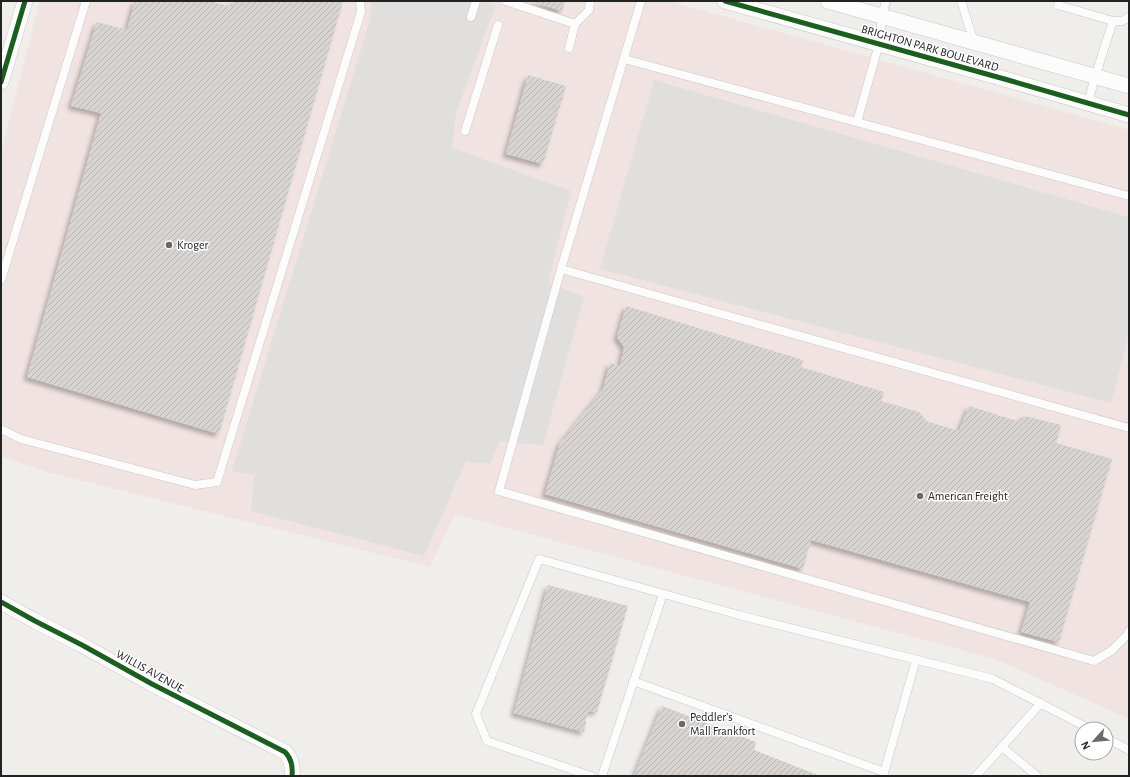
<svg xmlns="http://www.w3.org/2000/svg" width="1130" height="777" font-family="'Alegreya Sans',sans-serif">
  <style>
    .commercial { fill: #f1e3e1 }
    .parking { fill: #e0dfde }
    .building { fill: url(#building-hatch); filter: url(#shadow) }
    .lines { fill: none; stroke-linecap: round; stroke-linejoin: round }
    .lane-casing { stroke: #c9c8c7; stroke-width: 9 }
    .street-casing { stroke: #c9c8c7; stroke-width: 16 }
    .lane { stroke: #fdfcfc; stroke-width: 8 }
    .street { stroke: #fdfcfc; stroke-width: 15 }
    .cycleway-casing { stroke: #fff; stroke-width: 8 }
    .cycleway { stroke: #1b5e20; stroke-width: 5 }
    .poi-dot { fill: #6a6968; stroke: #fff; stroke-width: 1.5 }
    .labels { text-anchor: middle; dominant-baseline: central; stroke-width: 3; stroke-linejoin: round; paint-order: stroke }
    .street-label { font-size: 12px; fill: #222; stroke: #fff }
    .poi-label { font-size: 12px; fill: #222; stroke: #fff; text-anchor: start }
  </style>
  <defs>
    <pattern id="building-hatch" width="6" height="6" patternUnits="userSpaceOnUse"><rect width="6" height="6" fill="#d7d4d2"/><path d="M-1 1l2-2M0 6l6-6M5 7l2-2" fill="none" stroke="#b8b6b4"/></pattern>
    <filter id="shadow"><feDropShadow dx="-3.5" dy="3.5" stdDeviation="2" flood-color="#0004"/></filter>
  </defs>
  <rect width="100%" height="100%" fill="#f0eeeb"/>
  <polygon class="commercial" points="40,1 669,1 1129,130 1129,719 995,659 455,514 430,567 47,472 1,457 1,152"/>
  <g class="parking">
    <polygon points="371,1 474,1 496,5 456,113 452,148 571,191 548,283 584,297 543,445 500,442 490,464 466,461 424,556 251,511 254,475 232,471 370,20"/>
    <polygon points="654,80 1129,217 1129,335 1111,403 600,269"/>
  </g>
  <g class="building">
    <polygon points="135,1 209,1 232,7 233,1 343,1 219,434 27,377 101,113 71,106 97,22 127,30"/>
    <polygon points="529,1 565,1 562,11"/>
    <polygon points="528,75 566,86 543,164 506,154"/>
    <polygon points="626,306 803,360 801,367 884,392 881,401 919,412 926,421 959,431 969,406 1017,421 1025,416 1061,425 1056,443 1112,459 1059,642 1021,632 1030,602 811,540 803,569 545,494 560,443 603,389 610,363 620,366 624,347 617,337"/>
    <polygon points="548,585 628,606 597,712 588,711 584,732 514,713"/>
    <polygon points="662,706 756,742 754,750 820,776 634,776"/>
  </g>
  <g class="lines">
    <g class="lane-casing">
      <g id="lane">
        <polyline points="506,1 575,24 569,48"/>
        <polyline points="641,1 561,269 1129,428"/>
        <polyline points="961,1 974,42"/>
        <polyline points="1058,5 1113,21"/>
        <polyline points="471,17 476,1"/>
        <polyline points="575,24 589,10 590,1"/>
        <polyline points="624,59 1129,196"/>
        <polyline points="1088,103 1095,77 1113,21 1122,21 1129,17"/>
        <polyline points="857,122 879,44 882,16 886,1"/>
        <polyline points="465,131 498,25"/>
        <polyline points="561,269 499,491 1094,661 1111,651 1128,634 1129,631"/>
        <polyline points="1,280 86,1"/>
        <polyline points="1,429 21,439 195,485 217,482 361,12 360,1"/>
        <polyline points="633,681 884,772"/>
        <polyline points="1106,738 1129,750"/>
        <polyline points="1002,747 1037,776"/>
        <polyline points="591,776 487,741 476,714 539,559 739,615 993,679 1090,729"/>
        <polyline points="602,776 663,594"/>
        <polyline points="883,776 916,660"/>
        <polyline points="976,776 1041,703"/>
      </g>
    </g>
    <g class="street-casing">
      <g id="street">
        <polyline points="725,1 1008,80 1129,115"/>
        <polyline points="828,1 1129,86"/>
        <polyline points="1,82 25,1"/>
        <path d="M1,602l34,19 47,24 70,39 133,68c7,7 8,15 7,24"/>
      </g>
    </g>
    <use href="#lane" class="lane"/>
    <use href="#street" class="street"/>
    <g class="cycleway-casing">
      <g id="cycleway">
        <polyline points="725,1 1008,80 1129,115"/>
        <polyline points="1,82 25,1"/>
        <path d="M1,602l34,19 47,24 70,39 133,68c7,7 8,15 7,24"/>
      </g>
    </g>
    <use href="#cycleway" class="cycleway"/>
  </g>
  <g class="poi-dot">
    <circle cx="169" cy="245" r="4"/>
    <circle cx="920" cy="496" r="4"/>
    <circle cx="682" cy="724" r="4"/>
  </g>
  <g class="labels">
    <g class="street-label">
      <text transform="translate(930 48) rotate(16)">BRIGHTON PARK BOULEVARD</text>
      <text transform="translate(150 671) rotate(29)">WILLIS AVENUE</text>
    </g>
    <g class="poi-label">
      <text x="177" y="245">Kroger</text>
      <text x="928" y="496">American Freight</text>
      <text x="690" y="717">Peddler's<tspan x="690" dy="14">Mall Frankfort</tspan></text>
    </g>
  </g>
  <rect width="1130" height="777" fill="none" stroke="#222222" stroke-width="4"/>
  <g transform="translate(1094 741) rotate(243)"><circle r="19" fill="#ffffff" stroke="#a7a7a7"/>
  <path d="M0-3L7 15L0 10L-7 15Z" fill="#6a6968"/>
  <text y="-6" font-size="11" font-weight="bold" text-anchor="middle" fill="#222222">N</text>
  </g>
</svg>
